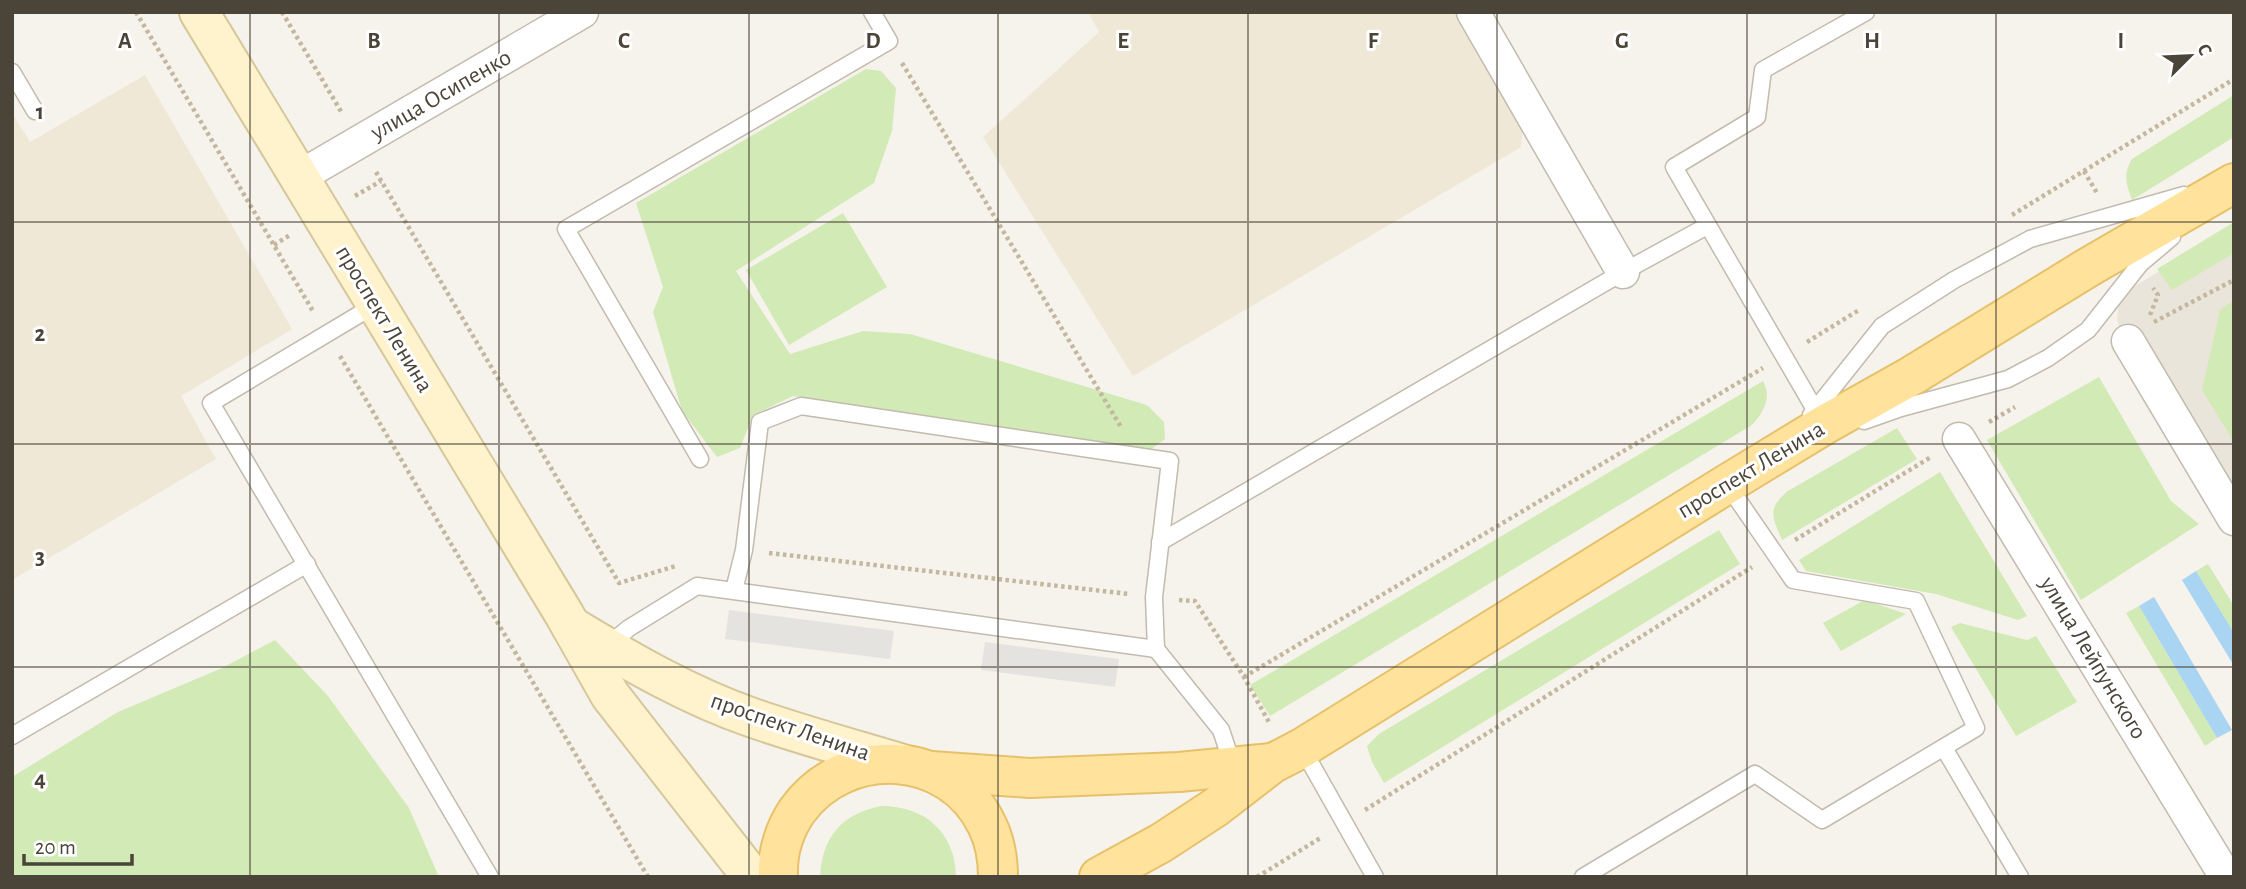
<svg xmlns="http://www.w3.org/2000/svg" width="2246" height="889" font-family="'Alegreya Sans',sans-serif">
  <style>
    .residential { fill: #eae5da }
    .education { fill: #efe8d6 }
    .green { fill: #d2eab5 }
    .parking { fill: #e5e3e0 }
    .water { fill: #a9d4f2 }
    .lines { fill: none; stroke-linecap: round; stroke-linejoin: round }
    .lane-casing { stroke: #c2bbae; stroke-width: 19 }
    .street-casing { stroke: #c2bbae; stroke-width: 35 }
    .secondary-casing { stroke: #d6c79b; stroke-width: 42 }
    .primary-casing { stroke: #e6c16a; stroke-width: 42 }
    .path { stroke: #c4b79f; stroke-width: 4.5; stroke-dasharray: 3.5 3.5; stroke-linecap: butt }
    .lane { stroke: #fff; stroke-width: 16 }
    .street { stroke: #fff; stroke-width: 32 }
    .secondary { stroke: #fff3cd; stroke-width: 38 }
    .primary { stroke: #ffe39c; stroke-width: 38 }
    .grid { fill: none; stroke: #4b4439; stroke-width: 2; stroke-opacity: 0.55 }
    .labels { text-anchor: middle; dominant-baseline: central; stroke-width: 6; stroke-linejoin: round; paint-order: stroke }
    .street-label { font-size: 24px; fill: #4b4439; stroke: #fff }
    .grid-label { font-size: 23px; text-anchor: middle; font-weight: bold; fill: #4b4439; stroke: #fff; stroke-width: 6; stroke-linejoin: round; paint-order: stroke }
  </style>
  <rect width="100%" height="100%" fill="#f6f3ec"/>
  <polygon class="residential" points="2234,227 2234,516 2122,336 2117,319 2119,303 2133,287"/>
  <g class="education">
    <polygon points="1088,12 1457,12 1523,126 1521,147 1133,376 983,137 1099,32"/>
    <polygon points="145,75 292,329 181,396 216,459 12,580 12,113 30,142"/>
  </g>
  <g class="green">
    <polygon points="866,69 881,71 896,88 892,131 874,183 736,271 790,354 863,331 910,334 1147,405 1164,422 1165,439 1150,450 793,396 753,415 740,448 717,457 682,411 653,312 663,287 636,203"/>
    <path d="M2234,95v42l-102,63c-6,-16 -9,-26 0,-41z"/>
    <polygon points="843,213 887,287 789,345 746,270"/>
    <polygon points="2234,222 2234,253 2172,290 2157,269"/>
    <polygon points="2234,300 2234,442 2202,390 2220,310"/>
    <polygon points="2099,377 2171,501 2199,524 2081,600 1987,440"/>
    <path d="M1763,381c9,16 1,31 -11,44l-482,291 -20,-31z"/>
    <path d="M1897,428l20,31 -135,81c-10,-23 -15,-32 6,-49z"/>
    <polygon points="1940,472 2027,616 2018,620 1936,594 1806,571 1799,560"/>
    <polygon points="1719,530 1740,564 1384,783 1372,762 1367,746 1379,734"/>
    <polygon points="2208,564 2234,606 2234,633 2196,571"/>
    <polygon points="1865,600 1906,614 1841,651 1823,623"/>
    <polygon points="2139,606 2217,738 2205,746 2126,613"/>
    <polygon points="1960,623 2027,640 2036,636 2077,702 2016,736 1951,627"/>
    <polygon points="275,640 328,696 409,808 439,877 12,877 12,777 118,712 222,668"/>
    <path d="M881,806c44,0 74,26 75,71h-136c2,-41 22,-63 61,-71z"/>
  </g>
  <g class="parking">
    <polygon points="729,610 894,631 890,659 725,639"/>
    <polygon points="985,642 1119,659 1115,687 981,670"/>
  </g>
  <g class="water">
    <polygon points="2196,571 2234,633 2234,666 2182,580"/>
    <polygon points="2154,597 2232,730 2217,738 2139,606"/>
  </g>
  <g class="lines">
    <g class="lane-casing">
      <g id="lane">
        <polyline points="12,72 35,111"/>
        <polyline points="375,305 211,403 490,877"/>
        <polyline points="1811,415 1882,326 1954,280 2030,239 2184,195"/>
        <polyline points="1864,421 1901,408 2008,379 2048,358 2088,330 2140,264 2172,237"/>
        <polyline points="1824,425 1674,167 1757,117 1763,70 1866,12"/>
        <polyline points="700,459 566,229 889,41 872,12"/>
        <polyline points="1160,542 1623,272 1707,226"/>
        <polyline points="607,646 629,628 697,586 1156,649 1154,597 1170,461 801,406 760,422 744,550 734,590"/>
        <polyline points="1156,649 1221,730 1233,766"/>
        <polyline points="12,736 307,564"/>
        <polyline points="1302,748 1375,877"/>
        <polyline points="1944,748 2020,877"/>
        <polyline points="1583,877 1755,774 1822,820 1976,728 1916,601 1793,580 1727,484"/>
      </g>
    </g>
    <g class="street-casing">
      <g id="street">
        <polyline points="1473,12 1623,272"/>
        <polyline points="299,177 582,12"/>
        <polyline points="2128,341 2234,519"/>
        <polyline points="1959,439 2226,877"/>
      </g>
    </g>
    <g class="secondary-casing">
      <g id="secondary">
        <polyline points="199,12 564,614 610,695 752,877"/>
        <path d="M571,626c58,35 118,70 182,92 49,17 100,31 150,46"/>
      </g>
    </g>
    <g class="primary-casing">
      <g id="primary">
        <polyline points="931,771 1030,778 1179,772 1272,763"/>
        <path d="M778,877c-1,-23 6,-47 19,-66 48,-67 153,-63 190,14 8,16 11,34 11,52"/>
        <polyline points="1099,877 1161,843 1216,807 1273,763 1302,748 1727,484 1824,425 1913,375 2087,268 2234,183"/>
      </g>
    </g>
    <g class="path">
      <polyline points="136,12 314,313"/>
      <polyline points="282,12 342,113"/>
      <polyline points="902,63 1121,427"/>
      <polyline points="2084,171 2097,193"/>
      <polyline points="376,172 619,583 676,566"/>
      <polyline points="355,196 381,181"/>
      <polyline points="2012,215 2234,79"/>
      <polyline points="274,245 290,235"/>
      <polyline points="2150,315 2158,295 2153,288"/>
      <polyline points="2154,322 2234,280"/>
      <polyline points="1807,342 1859,310"/>
      <polyline points="340,356 648,877"/>
      <polyline points="1989,422 2015,407"/>
      <polyline points="1795,540 1931,457"/>
      <polyline points="769,553 1129,594"/>
      <polyline points="1179,600 1195,601 1244,677 1270,724"/>
      <polyline points="1244,677 1763,368"/>
      <polyline points="1365,810 1752,567"/>
      <polyline points="1257,877 1322,837"/>
    </g>
    <use href="#lane" class="lane"/>
    <use href="#street" class="street"/>
    <use href="#secondary" class="secondary"/>
    <use href="#primary" class="primary"/>
  </g>
  <path class="grid" d="M250,12v865M499,12v865M749,12v865M998,12v865M1248,12v865M1497,12v865M1747,12v865M1996,12v865M12,222h2222M12,444h2222M12,667h2222"/>
  <g class="labels">
    <g class="street-label">
      <text transform="translate(441 95) rotate(-30)">улица Осипенко</text>
      <text transform="translate(384 319) rotate(59)">проспект Ленина</text>
      <text transform="translate(1751 470) rotate(-31)">проспект Ленина</text>
      <text transform="translate(2093 658) rotate(59)">улица Лейпунского</text>
      <text transform="translate(790 727) rotate(19)">проспект Ленина</text>
    </g>
  </g>
  <g class="grid-label">
    <text x="125" y="48">A</text>
    <text x="374" y="48">B</text>
    <text x="624" y="48">C</text>
    <text x="873" y="48">D</text>
    <text x="1123" y="48">E</text>
    <text x="1373" y="48">F</text>
    <text x="1622" y="48">G</text>
    <text x="1872" y="48">H</text>
    <text x="2121" y="48">I</text>
    <text x="40" y="119">1</text>
    <text x="40" y="341">2</text>
    <text x="40" y="564">3</text>
    <text x="40" y="786">4</text>
  </g>
  <rect width="2246" height="889" fill="none" stroke="#4b4439" stroke-width="28"/>
  <g transform="translate(2190 56) rotate(66)" stroke="#ffffff" stroke-width="5" paint-order="stroke">
  <path d="M0-5L12 26L0 18L-12 26Z" fill="#4b4439"/>
  <text y="-10" font-size="19" font-weight="bold" text-anchor="middle" fill="#4b4439">С</text>
  </g>
  <path d="M24 854v10h108v-10" fill="none" stroke="#4b4439" stroke-width="3.5"/>
  <text x="35" y="854" font-size="21" fill="#4b4439" stroke="#ffffff" stroke-width="5" paint-order="stroke">20 m</text>
</svg>
